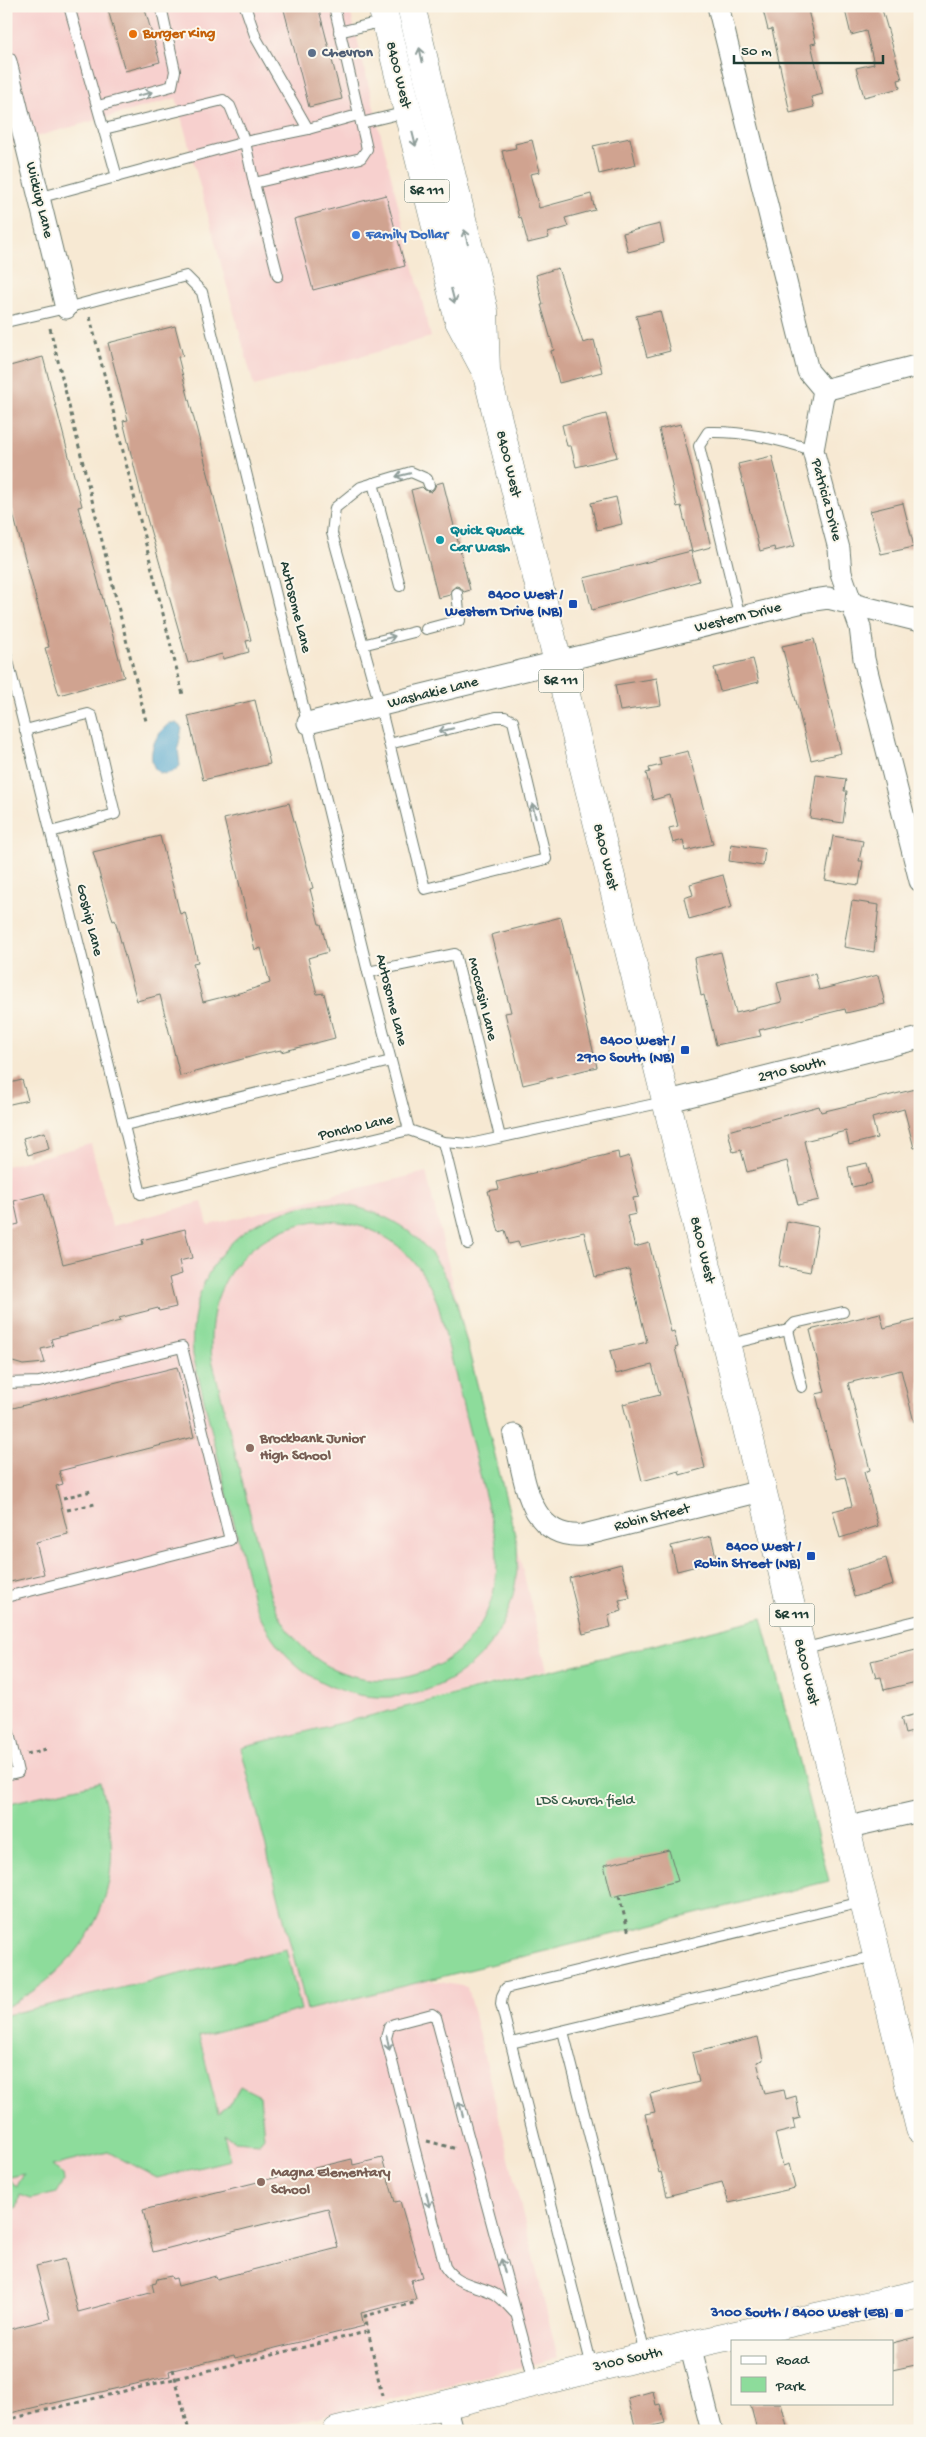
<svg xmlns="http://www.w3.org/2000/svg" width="926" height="2437" font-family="'Gochi Hand',sans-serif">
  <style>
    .built { fill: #f7d0ce }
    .green { fill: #8ddc9b; stroke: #568c68; fill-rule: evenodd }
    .water { fill: #51a6cd; stroke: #387280 }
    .building { fill: #d0a390 }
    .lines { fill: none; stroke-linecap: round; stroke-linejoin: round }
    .lane-casing { stroke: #6b796c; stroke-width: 12 }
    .street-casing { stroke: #6b796c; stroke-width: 23 }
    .secondary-casing { stroke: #6b796c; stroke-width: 29 }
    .primary-casing { stroke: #6b796c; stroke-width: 29 }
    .path { stroke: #6b796c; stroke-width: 3; stroke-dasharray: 4 4; stroke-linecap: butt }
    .lane { stroke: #fff; stroke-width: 10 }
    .street { stroke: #fff; stroke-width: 21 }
    .secondary { stroke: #fff; stroke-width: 28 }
    .primary { stroke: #fff; stroke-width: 28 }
    .oneway { stroke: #8f9e9a }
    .food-dot { fill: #e8710a; stroke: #fbf7ec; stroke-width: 2 }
    .service-dot { fill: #5c6f8a; stroke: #fbf7ec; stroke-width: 2 }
    .shop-dot { fill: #3f7fe0; stroke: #fbf7ec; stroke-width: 2 }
    .culture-dot { fill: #0f9aa8; stroke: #fbf7ec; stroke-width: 2 }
    .transit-dot { fill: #1a4fb4; stroke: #fbf7ec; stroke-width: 2 }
    .education-dot { fill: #8d6e63; stroke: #fbf7ec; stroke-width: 2 }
    .labels { text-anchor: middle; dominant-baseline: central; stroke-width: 4; stroke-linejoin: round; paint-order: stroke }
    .shield { fill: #fbf7ec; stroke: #61756b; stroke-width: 1 }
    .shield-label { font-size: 14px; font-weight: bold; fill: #1f3d34 }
    .food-label { font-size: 15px; font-weight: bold; fill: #c56008; stroke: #fbf7ec; text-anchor: start }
    .service-label { font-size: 15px; font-weight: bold; fill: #4e5e75; stroke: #fbf7ec; text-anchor: start }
    .street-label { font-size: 15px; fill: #1f3d34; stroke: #fbf7ec }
    .shop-label { font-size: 15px; font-weight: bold; fill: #366cbe; stroke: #fbf7ec; text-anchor: start }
    .culture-label { font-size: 15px; font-weight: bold; fill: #0d838f; stroke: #fbf7ec; text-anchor: start }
    .transit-label { font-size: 15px; font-weight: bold; fill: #164399; stroke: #fbf7ec; text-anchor: end }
    .education-label { font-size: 15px; font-weight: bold; fill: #785e54; stroke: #fbf7ec; text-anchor: start }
    .park-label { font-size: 15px; fill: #355d49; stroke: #fbf7ec }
  </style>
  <rect width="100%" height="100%" fill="#fbf7ec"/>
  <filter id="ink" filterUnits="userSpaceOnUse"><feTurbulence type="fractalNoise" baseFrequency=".02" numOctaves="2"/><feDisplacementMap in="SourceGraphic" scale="10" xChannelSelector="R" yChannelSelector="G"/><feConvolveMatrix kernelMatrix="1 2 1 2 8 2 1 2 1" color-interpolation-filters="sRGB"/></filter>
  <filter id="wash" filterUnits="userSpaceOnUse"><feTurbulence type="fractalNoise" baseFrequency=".0096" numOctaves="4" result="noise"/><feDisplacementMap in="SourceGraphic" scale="20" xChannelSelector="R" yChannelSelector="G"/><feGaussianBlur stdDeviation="1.12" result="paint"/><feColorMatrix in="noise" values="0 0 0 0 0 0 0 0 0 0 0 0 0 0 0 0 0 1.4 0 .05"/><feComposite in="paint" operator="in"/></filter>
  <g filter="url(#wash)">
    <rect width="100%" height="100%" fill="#f7e9d3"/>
    <g class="built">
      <polygon points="6,6 349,6 431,337 254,386 176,98 6,145"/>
      <polygon points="91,1144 112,1226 202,1202 208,1225 426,1172 547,1670 241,1748 307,2010 428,1980 467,1987 558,2358 260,2431 6,2431 6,1166"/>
    </g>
    <g class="green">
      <path d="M332,1203c62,7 103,38 124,97l61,243c12,169 -205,215 -264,57l-60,-245c-6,-89 51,-148 139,-152zM315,1221c61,-2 101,27 123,83l57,232c24,152 -174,202 -225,58l-58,-235c-8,-72 31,-125 103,-138z"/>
      <polygon points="762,1618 829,1881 307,2010 241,1748"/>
      <path d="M100,1782c3,13 7,27 9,41 14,82 -32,148 -103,184v-203z"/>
      <polygon points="286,1949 301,2010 199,2036 218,2113 232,2102 240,2086 260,2096 264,2137 259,2143 234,2141 224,2134 230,2160 157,2178 108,2152 52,2166 63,2174 64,2181 57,2193 31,2199 20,2195 17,2208 6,2208 6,2181 10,2181 17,2186 24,2174 6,2178 6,2015"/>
    </g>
    <path class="water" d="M170,723h6l6,5 -4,20 2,18c-28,26 -42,-20 -10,-43z"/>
    <g id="blocks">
      <g class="building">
        <polygon points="107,6 144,6 160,62 125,71"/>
        <polygon points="283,6 318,6 342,99 309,107"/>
        <polygon points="778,6 807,6 816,43 811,44 823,94 811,97 814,107 790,113 772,29 768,30 763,10"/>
        <polygon points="844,6 881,6 902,79 898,80 900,88 864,97 856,68 874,64 866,31 851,35"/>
        <polygon points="630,138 636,165 599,174 593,146"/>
        <polygon points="532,140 540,172 530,174 539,208 591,194 595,210 565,218 568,227 548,233 549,238 528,243 521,217 519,218 502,151 516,148 515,144"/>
        <polygon points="386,195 405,266 313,290 294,219"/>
        <polygon points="660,224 664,243 628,252 623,233"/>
        <polygon points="558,268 583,343 594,340 602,372 559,383 551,351 554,350 541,305 543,305 536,275"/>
        <polygon points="660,311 670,351 647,357 636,316"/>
        <polygon points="175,326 183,356 178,357 251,640 246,641 249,652 223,659 222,654 188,663 146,515 123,421 128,420 108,343"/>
        <polygon points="43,357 82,506 78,507 124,677 59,695 45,648 49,647 6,488 6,367"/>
        <polygon points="606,414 617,457 576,467 571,446 567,446 562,425"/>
        <polygon points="681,424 711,547 692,552 681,506 677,507 659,429"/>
        <polygon points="772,456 795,546 775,551 774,547 760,551 738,464"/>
        <polygon points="443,482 470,590 464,592 460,587 456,586 451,590 450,595 438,598 411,490 422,487 425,490 431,492 434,489 436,484"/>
        <polygon points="616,497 622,524 597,530 591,503"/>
        <polygon points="903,503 914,547 881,554 870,511"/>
        <polygon points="691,551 699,581 592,610 584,578"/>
        <polygon points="814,639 841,753 811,760 782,646"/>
        <polygon points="753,659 759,682 720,691 714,668"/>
        <polygon points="657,678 661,705 620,711 615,685"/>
        <polygon points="255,700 270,764 203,780 188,716"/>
        <polygon points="688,751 713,844 685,851 683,840 673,843 669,828 678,826 670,795 653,800 646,773 650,772 649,768 661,765 659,758"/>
        <polygon points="816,775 846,779 844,791 847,791 843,823 810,818"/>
        <polygon points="289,803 313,888 310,889 319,924 321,924 328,952 308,958 317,994 324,993 335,1038 281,1052 281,1050 261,1054 180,1076 160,995 137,1001 115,920 113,921 93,852 160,836 180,914 185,912 198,962 193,963 203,1002 243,992 270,983 261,948 255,950 224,819"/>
        <polygon points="833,836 863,841 859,861 863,861 859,885 825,880"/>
        <polygon points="731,844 765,849 763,866 729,861"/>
        <polygon points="723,875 732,907 689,919 684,898 693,895 690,884"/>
        <polygon points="852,901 879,905 874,952 844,947"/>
        <polygon points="561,917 597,1067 523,1085 505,1013 511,1012 491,935"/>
        <polygon points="721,952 736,1013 782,1002 777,983 815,974 819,990 878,975 885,1004 846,1013 845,1009 759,1030 761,1036 716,1045 704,995 701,996 694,958"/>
        <polygon points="22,1080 28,1100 6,1105 6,1084"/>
        <polygon points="920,1088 920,1147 914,1148 904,1109 872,1118 877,1138 849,1145 846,1131 804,1141 819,1200 798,1205 787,1161 747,1172 741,1150 733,1152 728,1131 819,1106 821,1112"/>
        <polygon points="45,1132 49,1149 28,1155 23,1138"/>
        <polygon points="618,1152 619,1159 629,1156 639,1197 633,1198 636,1214 627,1216 635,1247 649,1243 671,1332 674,1331 678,1347 675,1348 705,1468 680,1475 679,1471 642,1481 623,1404 660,1395 652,1365 616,1374 610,1351 647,1342 629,1269 595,1277 584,1232 520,1247 518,1242 509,1244 505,1230 499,1232 488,1191 499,1189 497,1182"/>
        <polygon points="867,1163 872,1183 852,1187 848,1167"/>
        <polygon points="44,1193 63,1264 143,1244 142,1240 185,1229 192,1258 179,1261 182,1274 169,1278 176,1307 159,1311 158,1308 119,1318 120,1321 51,1339 53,1346 41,1349 45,1363 23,1365 6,1360 6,1227 19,1224 14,1201"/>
        <polygon points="787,1221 818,1227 810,1272 779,1266"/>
        <polygon points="880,1313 884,1328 920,1319 920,1421 914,1422 901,1370 848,1383 870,1470 864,1472 878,1526 840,1538 833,1511 852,1506 845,1477 837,1479 816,1394 825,1392 810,1330"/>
        <polygon points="177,1367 194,1437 59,1471 63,1484 56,1486 68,1534 36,1542 44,1574 6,1583 6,1418 12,1417 9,1409"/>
        <polygon points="711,1536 717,1561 677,1571 671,1546"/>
        <polygon points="886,1558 893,1585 854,1597 847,1570"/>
        <polygon points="621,1564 630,1598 619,1600 622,1611 608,1615 611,1627 583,1634 569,1578"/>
        <polygon points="920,1649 920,1681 884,1690 881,1677 876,1678 871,1661"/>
        <polygon points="920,1713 920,1730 905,1734 901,1718"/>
        <polygon points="669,1850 678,1881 612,1897 604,1865"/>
        <polygon points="758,2037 763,2060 757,2062 765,2094 784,2090 786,2099 796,2096 800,2118 793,2120 795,2129 775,2134 783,2166 789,2164 795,2188 729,2203 722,2182 667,2196 661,2172 659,2173 645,2114 655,2112 650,2094 699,2082 692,2053"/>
        <polygon points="382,2158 395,2202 400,2201 422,2277 411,2280 416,2299 361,2313 364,2326 235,2358 234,2355 169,2371 170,2376 6,2414 6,2330 50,2319 36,2266 65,2259 78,2312 154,2292 152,2284 156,2283 157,2279 171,2276 172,2279 176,2278 178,2286 216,2276 217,2279 338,2248 328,2208 153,2252 143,2210 352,2159 353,2165"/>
        <polygon points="920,2336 920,2364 892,2370 892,2343"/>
        <polygon points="653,2391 656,2405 660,2404 665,2423 636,2430 628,2398"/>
        <polygon points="750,2403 781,2403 788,2431 757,2431"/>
      </g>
    </g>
  </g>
  <g filter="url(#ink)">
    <use href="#blocks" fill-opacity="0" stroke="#6b796c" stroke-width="1"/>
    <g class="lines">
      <g class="lane-casing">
        <g id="lane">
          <polyline points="69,6 117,177"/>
          <polyline points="245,6 256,38 308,129 245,142 254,183 361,158 367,149 361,123 407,112"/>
          <polyline points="334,6 361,123"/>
          <polyline points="339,32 384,21"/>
          <polyline points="98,106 172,86 175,71 161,6"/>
          <polyline points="308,129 358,115"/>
          <polyline points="254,183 278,276"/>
          <polyline points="38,198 245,142 230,106 223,100 104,129"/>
          <polyline points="6,322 66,308 186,276 202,292 368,972 409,1130"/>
          <polyline points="373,483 400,586"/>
          <path d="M740,618l-41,-172 9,-14c37,-1 69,7 105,18"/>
          <polyline points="426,629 460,620 457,593"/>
          <polyline points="362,645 414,632"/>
          <polyline points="6,653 141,1194 409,1130 443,1142 470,1144 664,1102"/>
          <polyline points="25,730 88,714 92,716 94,724 115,814 51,832"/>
          <polyline points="389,744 496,717 505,717 513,721 546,859 425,889 380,706 332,533 335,508 361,487 411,472 427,479 429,485"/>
          <polyline points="368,972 455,954 500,1137"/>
          <polyline points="125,1125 391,1061"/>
          <polyline points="443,1142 468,1244"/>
          <polyline points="788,1330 795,1323 843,1312"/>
          <polyline points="726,1345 788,1330 802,1387"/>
          <polyline points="6,1383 39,1382 182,1347 230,1540 6,1597"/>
          <polyline points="801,1649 920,1620"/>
          <polyline points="6,1720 18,1772 6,1775"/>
          <polyline points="563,2031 645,2354"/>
          <polyline points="511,2043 875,1956"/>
          <path d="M515,2313c-6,-6 -12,-14 -20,-19 -18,-10 -38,-8 -50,-27l-59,-229 3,-11 5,-3 38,-10 4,3 93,344 5,21"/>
          <polyline points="592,2367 501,2004 502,1996 506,1988 862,1902"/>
        </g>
      </g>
      <g class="street-casing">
        <g id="street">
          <polyline points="718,6 808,371 824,390 813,450 839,549 841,573 860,627 864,659 920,881"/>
          <polyline points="6,62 66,308"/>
          <polyline points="824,390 920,365"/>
          <polyline points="308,723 807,601 828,598 920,621"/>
          <polyline points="665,1102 920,1038"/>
          <path d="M514,1435c11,42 13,105 70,100l177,-44"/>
          <polyline points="845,1828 920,1811"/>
          <polyline points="690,2345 712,2431"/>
          <polyline points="445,2404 452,2431"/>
        </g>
      </g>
      <g class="secondary-casing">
        <polyline id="secondary" points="337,2431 690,2345 920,2294"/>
      </g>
      <g class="primary-casing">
        <g id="primary">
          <polyline points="382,6 459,321 483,366"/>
          <polyline points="411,6 484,311 486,371 920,2129"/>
        </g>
      </g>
      <g class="path">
        <polyline points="90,317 183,695"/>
        <polyline points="50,328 146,721"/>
        <polyline points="63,1498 91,1491"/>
        <polyline points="67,1510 95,1504"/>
        <polyline points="27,1754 46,1749"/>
        <polyline points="619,1896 629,1933"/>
        <polyline points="427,2141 457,2149"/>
        <polyline points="173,2369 189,2431"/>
        <polyline points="382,2396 365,2316 417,2302"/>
        <polyline points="6,2420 366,2332"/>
      </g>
      <use href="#lane" class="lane"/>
      <use href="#street" class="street"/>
      <use href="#secondary" class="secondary"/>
      <use href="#primary" class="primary"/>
    </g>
    <defs><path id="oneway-shaft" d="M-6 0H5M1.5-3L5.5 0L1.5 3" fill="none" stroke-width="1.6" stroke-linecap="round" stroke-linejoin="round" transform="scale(1.25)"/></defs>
    <g class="oneway">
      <use href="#oneway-shaft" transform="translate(421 55) rotate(-102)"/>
      <use href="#oneway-shaft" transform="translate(145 94) rotate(-15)"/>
      <use href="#oneway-shaft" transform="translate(414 139) rotate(76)"/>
      <use href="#oneway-shaft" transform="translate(466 237) rotate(-104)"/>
      <use href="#oneway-shaft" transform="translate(453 296) rotate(76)"/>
      <use href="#oneway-shaft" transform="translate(403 475) rotate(166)"/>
      <use href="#oneway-shaft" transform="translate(388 638) rotate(-15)"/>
      <use href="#oneway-shaft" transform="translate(446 730) rotate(166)"/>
      <use href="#oneway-shaft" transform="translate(534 811) rotate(-103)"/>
      <use href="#oneway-shaft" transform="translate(388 2043) rotate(79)"/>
      <use href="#oneway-shaft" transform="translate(461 2109) rotate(-105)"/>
      <use href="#oneway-shaft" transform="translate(428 2200) rotate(76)"/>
      <use href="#oneway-shaft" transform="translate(503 2266) rotate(-105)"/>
    </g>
  </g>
  <circle class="food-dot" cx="133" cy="34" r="5"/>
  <circle class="service-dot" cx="312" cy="53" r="5"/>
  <circle class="shop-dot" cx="356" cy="235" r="5"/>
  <circle class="culture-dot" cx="440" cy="540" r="5"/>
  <g class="transit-dot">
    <rect x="568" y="599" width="10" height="10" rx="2.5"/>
    <rect x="680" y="1045" width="10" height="10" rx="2.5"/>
    <rect x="806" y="1551" width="10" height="10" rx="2.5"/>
    <rect x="894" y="2308" width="10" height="10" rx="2.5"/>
  </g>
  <g class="education-dot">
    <circle cx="250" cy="1448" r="5"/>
    <circle cx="261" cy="2182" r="5"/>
  </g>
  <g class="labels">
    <g class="shield">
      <rect x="404.5" y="179.5" width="45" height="23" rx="4"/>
      <rect x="538.5" y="669.5" width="45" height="23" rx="4"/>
      <rect x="769.5" y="1603.5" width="45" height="23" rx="4"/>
    </g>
    <g class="shield-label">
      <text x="427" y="191">SR 111</text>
      <text x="561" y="681">SR 111</text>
      <text x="792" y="1615">SR 111</text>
    </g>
    <g class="food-label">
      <text x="143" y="34">Burger King</text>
    </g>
    <g class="service-label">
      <text x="322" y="53">Chevron</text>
    </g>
    <g class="street-label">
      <text transform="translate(398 75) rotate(76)">8400 West</text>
      <text transform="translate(39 200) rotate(76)">Wickiup Lane</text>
      <text transform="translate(508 464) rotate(76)">8400 West</text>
      <text transform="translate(826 500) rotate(75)">Patricia Drive</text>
      <text transform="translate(295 607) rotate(76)">Autosome Lane</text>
      <text transform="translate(738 618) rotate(-14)">Western Drive</text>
      <text transform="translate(433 693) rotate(-14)">Washakie Lane</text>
      <text transform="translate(605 857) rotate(76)">8400 West</text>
      <text transform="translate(89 920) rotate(76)">Goship Lane</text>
      <text transform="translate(482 999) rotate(76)">Moccasin Lane</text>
      <text transform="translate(391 1000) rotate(76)">Autosome Lane</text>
      <text transform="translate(792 1070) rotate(-14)">2910 South</text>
      <text transform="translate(356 1128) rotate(-13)">Poncho Lane</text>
      <text transform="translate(702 1250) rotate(76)">8400 West</text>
      <text transform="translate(652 1518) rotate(-14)">Robin Street</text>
      <text transform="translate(806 1672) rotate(76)">8400 West</text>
      <text transform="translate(628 2360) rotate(-13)">3100 South</text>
    </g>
    <g class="shop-label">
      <text x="366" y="235">Family Dollar</text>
    </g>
    <g class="culture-label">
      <text x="450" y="531">Quick Quack<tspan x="450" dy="17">Car Wash</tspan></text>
    </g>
    <g class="transit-label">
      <text x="563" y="595">8400 West /<tspan x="563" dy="17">Western Drive (NB)</tspan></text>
      <text x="675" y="1041">8400 West /<tspan x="675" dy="17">2910 South (NB)</tspan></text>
      <text x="801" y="1547">8400 West /<tspan x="801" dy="17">Robin Street (NB)</tspan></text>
      <text x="889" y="2313">3100 South / 8400 West (EB)</text>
    </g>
    <g class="education-label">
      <text x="260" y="1439">Brockbank Junior<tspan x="260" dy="17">High School</tspan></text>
      <text x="271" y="2173">Magna Elementary<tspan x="271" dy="17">School</tspan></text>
    </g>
    <g class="park-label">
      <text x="585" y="1801">LDS Church field</text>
    </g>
  </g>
  <rect width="926" height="2437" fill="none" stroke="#fbf7ec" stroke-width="25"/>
  <rect x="731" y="2340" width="162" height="65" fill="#fbf7ec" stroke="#a3ada2"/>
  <rect x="741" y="2356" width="25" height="8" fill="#ffffff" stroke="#a3ada2"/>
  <text x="776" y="2364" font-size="15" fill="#1f3d34">Road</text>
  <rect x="741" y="2377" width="25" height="15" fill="#8ddc9b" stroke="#a3ada2"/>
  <text x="776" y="2390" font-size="15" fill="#1f3d34">Park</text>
  <path d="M734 55v8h149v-8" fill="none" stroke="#1f3d34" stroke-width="2.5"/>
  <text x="741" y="55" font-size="15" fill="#1f3d34" stroke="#fbf7ec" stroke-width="4" paint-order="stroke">50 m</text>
</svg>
